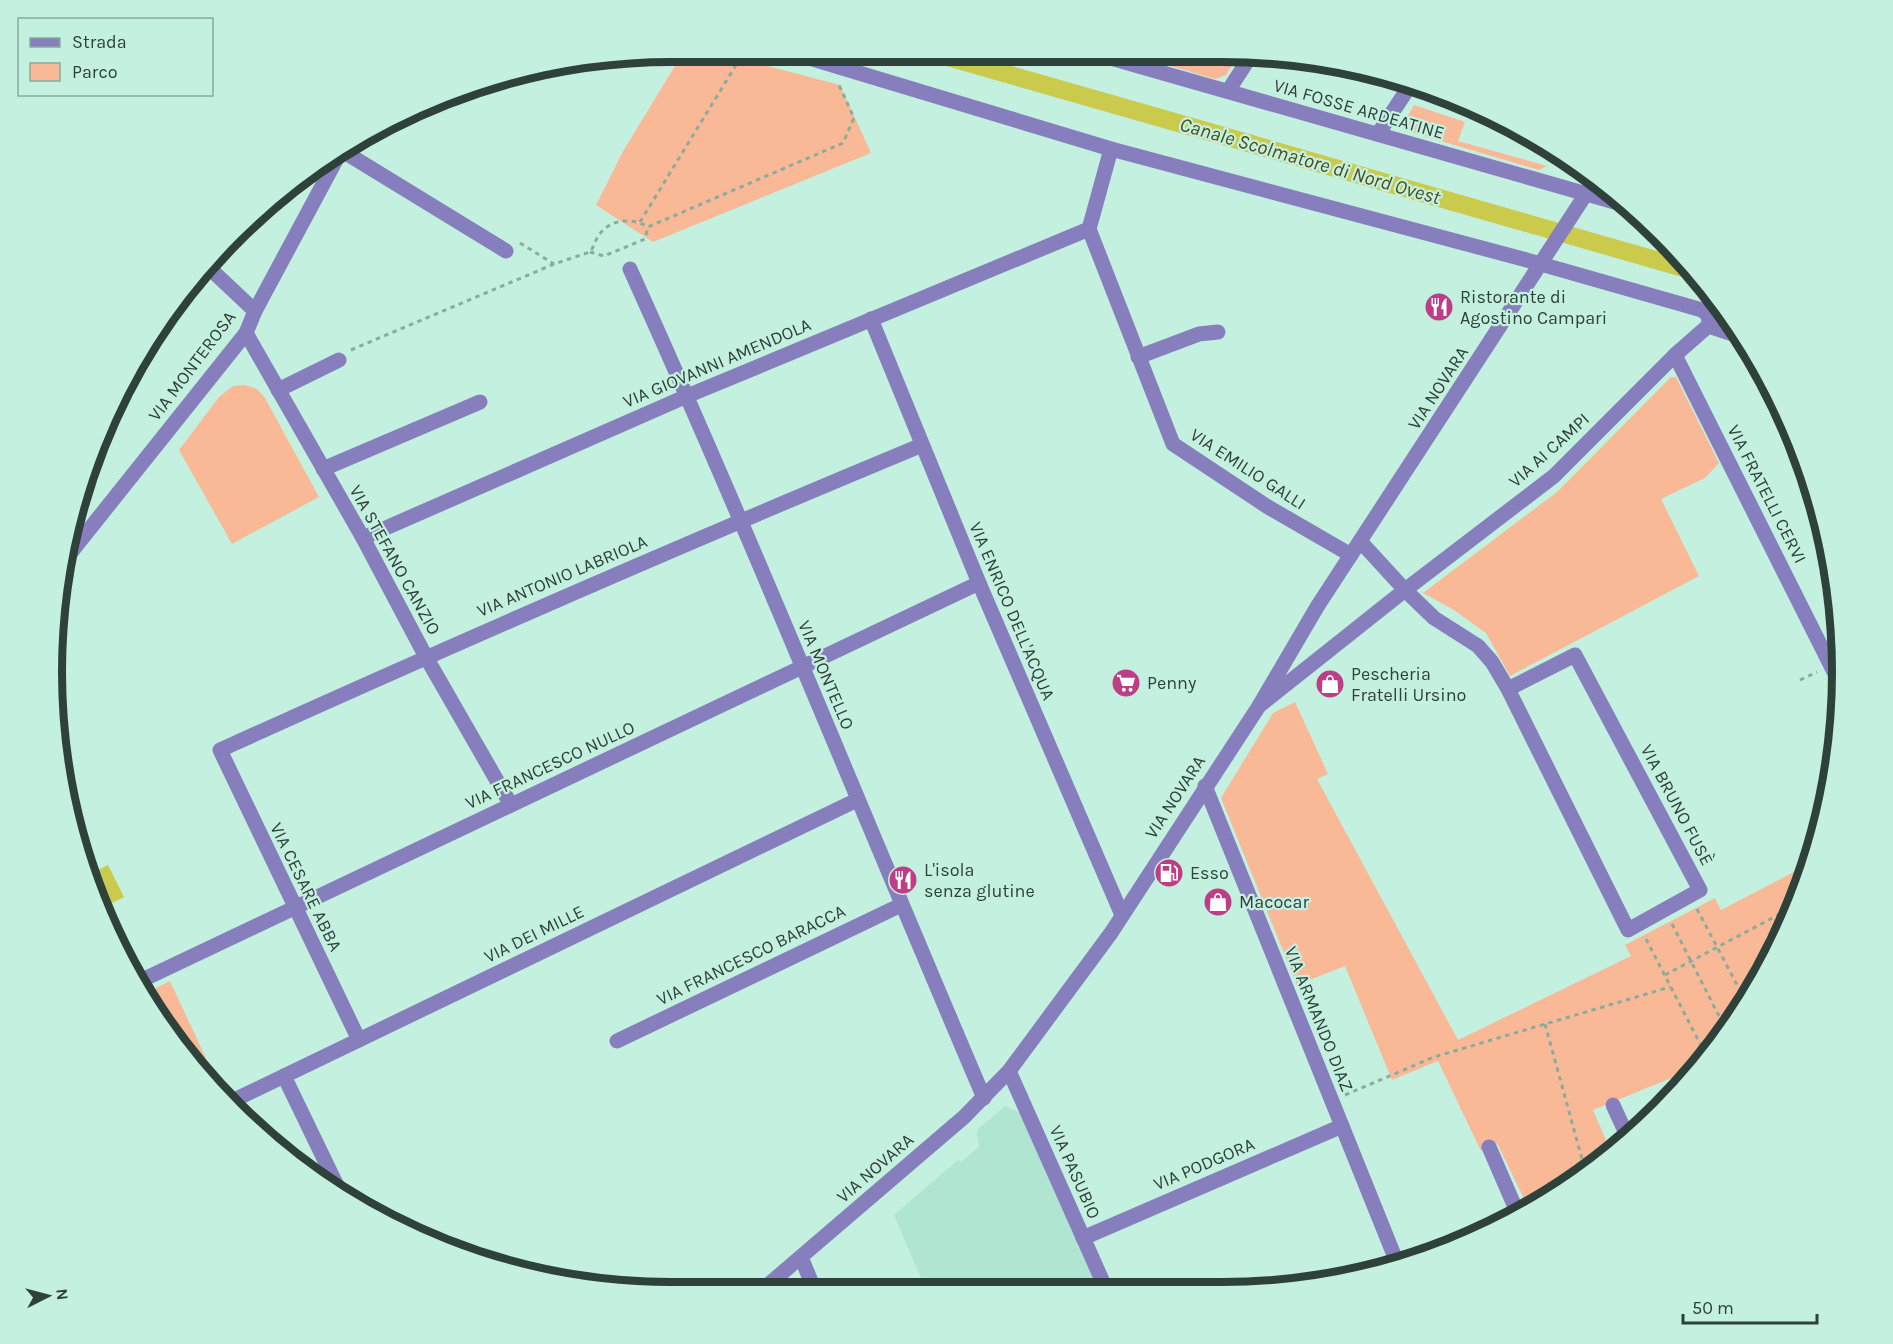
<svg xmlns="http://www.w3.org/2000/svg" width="1893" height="1344" font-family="Karla,sans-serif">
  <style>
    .built { fill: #b0e5d1 }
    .green { fill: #f9b997 }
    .water { fill: #cacb4c }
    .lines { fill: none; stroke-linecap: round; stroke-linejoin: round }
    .canal { stroke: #cacb4c; stroke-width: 18 }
    .path { stroke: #8aac9f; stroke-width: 3; stroke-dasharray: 4.5 4.5; stroke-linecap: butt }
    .minor { stroke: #877fbd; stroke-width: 15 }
    .labels { text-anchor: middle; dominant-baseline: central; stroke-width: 4.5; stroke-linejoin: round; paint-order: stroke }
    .street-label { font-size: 18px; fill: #2f413b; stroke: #c4f0df }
    .poi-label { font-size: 18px; fill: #2f413b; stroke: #c4f0df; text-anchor: start }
    .water-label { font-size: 20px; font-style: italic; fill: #4d4d1b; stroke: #c4f0df }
    .rim { fill: none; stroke: #2f413b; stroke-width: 8 }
  </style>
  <rect width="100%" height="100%" fill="#c4f0df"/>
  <polygon class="built" points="1005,1106 1018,1112 1021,1111 1099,1289 926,1290 894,1215 958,1160 961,1162 979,1147 977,1130"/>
  <g class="green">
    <polygon points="684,51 711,51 840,85 871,153 653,242 596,205 622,153"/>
    <polygon points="1120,51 1221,51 1239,53 1226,75 1215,79"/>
    <polygon points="1414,105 1465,122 1458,141 1547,166 1539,170 1414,133 1407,126 1407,117"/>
    <polygon points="1671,377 1676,377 1719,463 1705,478 1661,499 1699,576 1510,676 1486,633 1454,610 1423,593 1557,492"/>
    <polygon points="245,385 257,389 265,398 319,497 232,544 179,450 219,397 233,386"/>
    <polygon points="1295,702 1328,774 1317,779 1458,1040 1631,956 1625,945 1715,898 1721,910 1809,864 1778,946 1714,1050 1698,1067 1593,1110 1611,1152 1528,1207 1497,1143 1481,1151 1438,1061 1392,1080 1345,966 1297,985 1221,798 1273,713"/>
    <polygon points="170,981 225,1099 224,1099 205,1082 146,993"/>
  </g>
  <polygon class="water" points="108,865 124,897 112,903 96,871"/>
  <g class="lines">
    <polyline class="canal" points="927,51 1694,271"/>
    <g class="path">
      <polyline points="640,222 739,60 737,51"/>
      <polyline points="520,243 554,264"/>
      <polyline points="590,252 604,256 645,239 648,227"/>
      <path d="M351,350l203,-86 36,-12c4,-5 5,-12 9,-17 11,-16 33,-18 49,-8l195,-84 11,-25 -15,-33"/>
      <polyline points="1800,680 1817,672"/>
      <polyline points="1697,909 1745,1000"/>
      <polyline points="1672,924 1726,1030"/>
      <polyline points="1646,939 1707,1057"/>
      <polyline points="1665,975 1793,907"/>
      <polyline points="1545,1024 1585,1170"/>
      <polyline points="1345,1095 1434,1057 1670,987"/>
    </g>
    <g class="minor">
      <polyline points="786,51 1111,149 1523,259 1702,310 1708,315 1709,321 1708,326 1675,355 1554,476 1405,590 1259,706"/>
      <polyline points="1086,51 1632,207"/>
      <polyline points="1228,91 1252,54"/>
      <polyline points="1378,134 1411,84"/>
      <polyline points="1111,149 1089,229 1173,444 1268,507 1351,555"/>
      <polyline points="341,150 506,251"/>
      <polyline points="204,263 255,311"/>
      <path d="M630,269c124,274 236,553 354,829"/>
      <polyline points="1708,315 1727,317"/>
      <polyline points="871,319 979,583 1122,915"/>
      <polyline points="1708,326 1741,337"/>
      <polyline points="246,333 363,538 426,657 511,805"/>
      <polyline points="1675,355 1840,684"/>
      <polyline points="1138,357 1199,334 1218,332"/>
      <polyline points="278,390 339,360"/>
      <polyline points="323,469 480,402"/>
      <polyline points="363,538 687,396 1089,229"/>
      <polyline points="1360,541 1405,590 1434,618 1478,646 1492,662 1508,689 1628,930 1700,890 1575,655 1508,689"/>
      <polyline points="64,561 246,333 255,311 343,147"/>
      <polyline points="1205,786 1398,1265"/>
      <polyline points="138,982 979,583"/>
      <path d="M359,1040l-139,-290c232,-105 466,-207 702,-305"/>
      <polyline points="617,1041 901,905"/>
      <polyline points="1009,1071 1106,1289"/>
      <polyline points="284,1076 341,1194"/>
      <polyline points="228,1103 857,800"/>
      <polyline points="1613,1105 1629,1140"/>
      <polyline points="1489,1147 1518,1214"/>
      <polyline points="1083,1238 1342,1126"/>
      <polyline points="801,1257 815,1291"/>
      <polyline points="761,1291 964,1117 1009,1071 1111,933 1259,706 1317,607 1595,180"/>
    </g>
  </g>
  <defs>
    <g id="restaurant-disc" transform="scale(1.5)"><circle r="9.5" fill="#bf3d86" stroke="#c4f0df"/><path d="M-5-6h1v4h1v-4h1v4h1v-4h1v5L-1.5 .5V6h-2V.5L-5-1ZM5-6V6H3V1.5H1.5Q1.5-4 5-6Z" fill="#fff"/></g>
    <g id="supermarket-disc" transform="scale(1.5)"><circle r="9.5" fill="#bf3d86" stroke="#c4f0df"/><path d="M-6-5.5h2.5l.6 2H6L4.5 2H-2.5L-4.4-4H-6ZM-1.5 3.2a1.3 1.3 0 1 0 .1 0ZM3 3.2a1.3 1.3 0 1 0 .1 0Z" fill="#fff"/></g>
    <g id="shop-disc" transform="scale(1.5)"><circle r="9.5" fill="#bf3d86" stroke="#c4f0df"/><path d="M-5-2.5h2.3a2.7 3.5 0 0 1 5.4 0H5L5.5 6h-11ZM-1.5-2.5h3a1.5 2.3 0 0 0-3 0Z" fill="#fff"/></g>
    <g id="fuel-disc" transform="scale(1.5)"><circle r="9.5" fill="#bf3d86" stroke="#c4f0df"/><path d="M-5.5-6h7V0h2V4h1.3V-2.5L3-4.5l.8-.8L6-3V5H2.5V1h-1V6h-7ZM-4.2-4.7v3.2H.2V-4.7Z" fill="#fff"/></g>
  </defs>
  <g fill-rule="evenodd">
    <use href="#restaurant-disc" x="1439" y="307"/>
    <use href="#supermarket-disc" x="1126" y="683"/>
    <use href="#shop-disc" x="1330" y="684"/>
    <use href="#fuel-disc" x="1169" y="873"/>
    <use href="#restaurant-disc" x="903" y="880"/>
    <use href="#shop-disc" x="1218" y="902"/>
  </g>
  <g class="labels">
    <g class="street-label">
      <text transform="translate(1359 109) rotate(16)">VIA FOSSE ARDEATINE</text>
      <text transform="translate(717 363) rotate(-23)">VIA GIOVANNI AMENDOLA</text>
      <text transform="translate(192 366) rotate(-53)">VIA MONTEROSA</text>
      <text transform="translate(1438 388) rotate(-57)">VIA NOVARA</text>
      <text transform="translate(1549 450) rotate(-42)">VIA AI CAMPI</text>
      <text transform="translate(1248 469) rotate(33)">VIA EMILIO GALLI</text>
      <text transform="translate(1767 494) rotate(63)">VIA FRATELLI CERVI</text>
      <text transform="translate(395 560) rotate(61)">VIA STEFANO CANZIO</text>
      <text transform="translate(562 576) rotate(-23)">VIA ANTONIO LABRIOLA</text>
      <text transform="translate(1012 611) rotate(67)">VIA ENRICO DELL'ACQUA</text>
      <text transform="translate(826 675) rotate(67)">VIA MONTELLO</text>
      <text transform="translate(550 765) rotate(-25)">VIA FRANCESCO NULLO</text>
      <text transform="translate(1175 797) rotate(-57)">VIA NOVARA</text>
      <text transform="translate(1677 805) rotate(62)">VIA BRUNO FUSÈ</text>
      <text transform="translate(306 887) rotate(64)">VIA CESARE ABBA</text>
      <text transform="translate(534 934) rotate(-26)">VIA DEI MILLE</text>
      <text transform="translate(751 955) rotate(-26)">VIA FRANCESCO BARACCA</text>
      <text transform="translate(1319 1019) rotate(68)">VIA ARMANDO DIAZ</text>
      <text transform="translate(1204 1164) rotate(-23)">VIA PODGORA</text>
      <text transform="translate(875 1168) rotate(-41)">VIA NOVARA</text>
      <text transform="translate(1075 1172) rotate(66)">VIA PASUBIO</text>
    </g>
    <g class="poi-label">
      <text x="1460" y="297">Ristorante di<tspan x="1460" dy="21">Agostino Campari</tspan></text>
      <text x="1351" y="674">Pescheria<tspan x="1351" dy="21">Fratelli Ursino</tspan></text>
      <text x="1147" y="683">Penny</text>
      <text x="924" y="870">L'isola<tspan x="924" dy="21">senza glutine</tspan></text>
      <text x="1190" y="873">Esso</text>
      <text x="1239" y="902">Macocar</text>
    </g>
    <g class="water-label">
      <text transform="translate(1310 161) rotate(16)">Canale Scolmatore di Nord Ovest</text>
    </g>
  </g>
  <path d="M0 0H1893V1344H0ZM672 62H1222A610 610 0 0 1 1832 672V672A610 610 0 0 1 1222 1282H672A610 610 0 0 1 62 672V672A610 610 0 0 1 672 62Z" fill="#c4f0df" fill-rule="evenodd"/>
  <path class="rim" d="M672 62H1222A610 610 0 0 1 1832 672V672A610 610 0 0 1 1222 1282H672A610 610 0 0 1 62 672V672A610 610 0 0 1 672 62Z"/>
  <rect x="18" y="18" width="195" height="78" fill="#c4f0df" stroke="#88aa9d" stroke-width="1.5"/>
  <rect x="30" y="38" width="30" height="9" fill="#877fbd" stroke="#88aa9d" stroke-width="1.5"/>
  <text x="72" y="48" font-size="18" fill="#2f413b">Strada</text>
  <rect x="30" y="63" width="30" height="18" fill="#f9b997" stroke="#88aa9d" stroke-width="1.5"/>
  <text x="72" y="78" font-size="18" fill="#2f413b">Parco</text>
  <g transform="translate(48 1296) rotate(84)" stroke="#c4f0df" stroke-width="4.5" paint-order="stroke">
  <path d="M0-4.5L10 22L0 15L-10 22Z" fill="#2f413b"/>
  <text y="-9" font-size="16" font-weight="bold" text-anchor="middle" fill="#2f413b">N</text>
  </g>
  <path d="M1683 1314v9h134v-9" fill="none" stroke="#2f413b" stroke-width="3"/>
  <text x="1692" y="1314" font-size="18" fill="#2f413b" stroke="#c4f0df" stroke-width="4.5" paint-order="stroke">50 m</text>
</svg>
